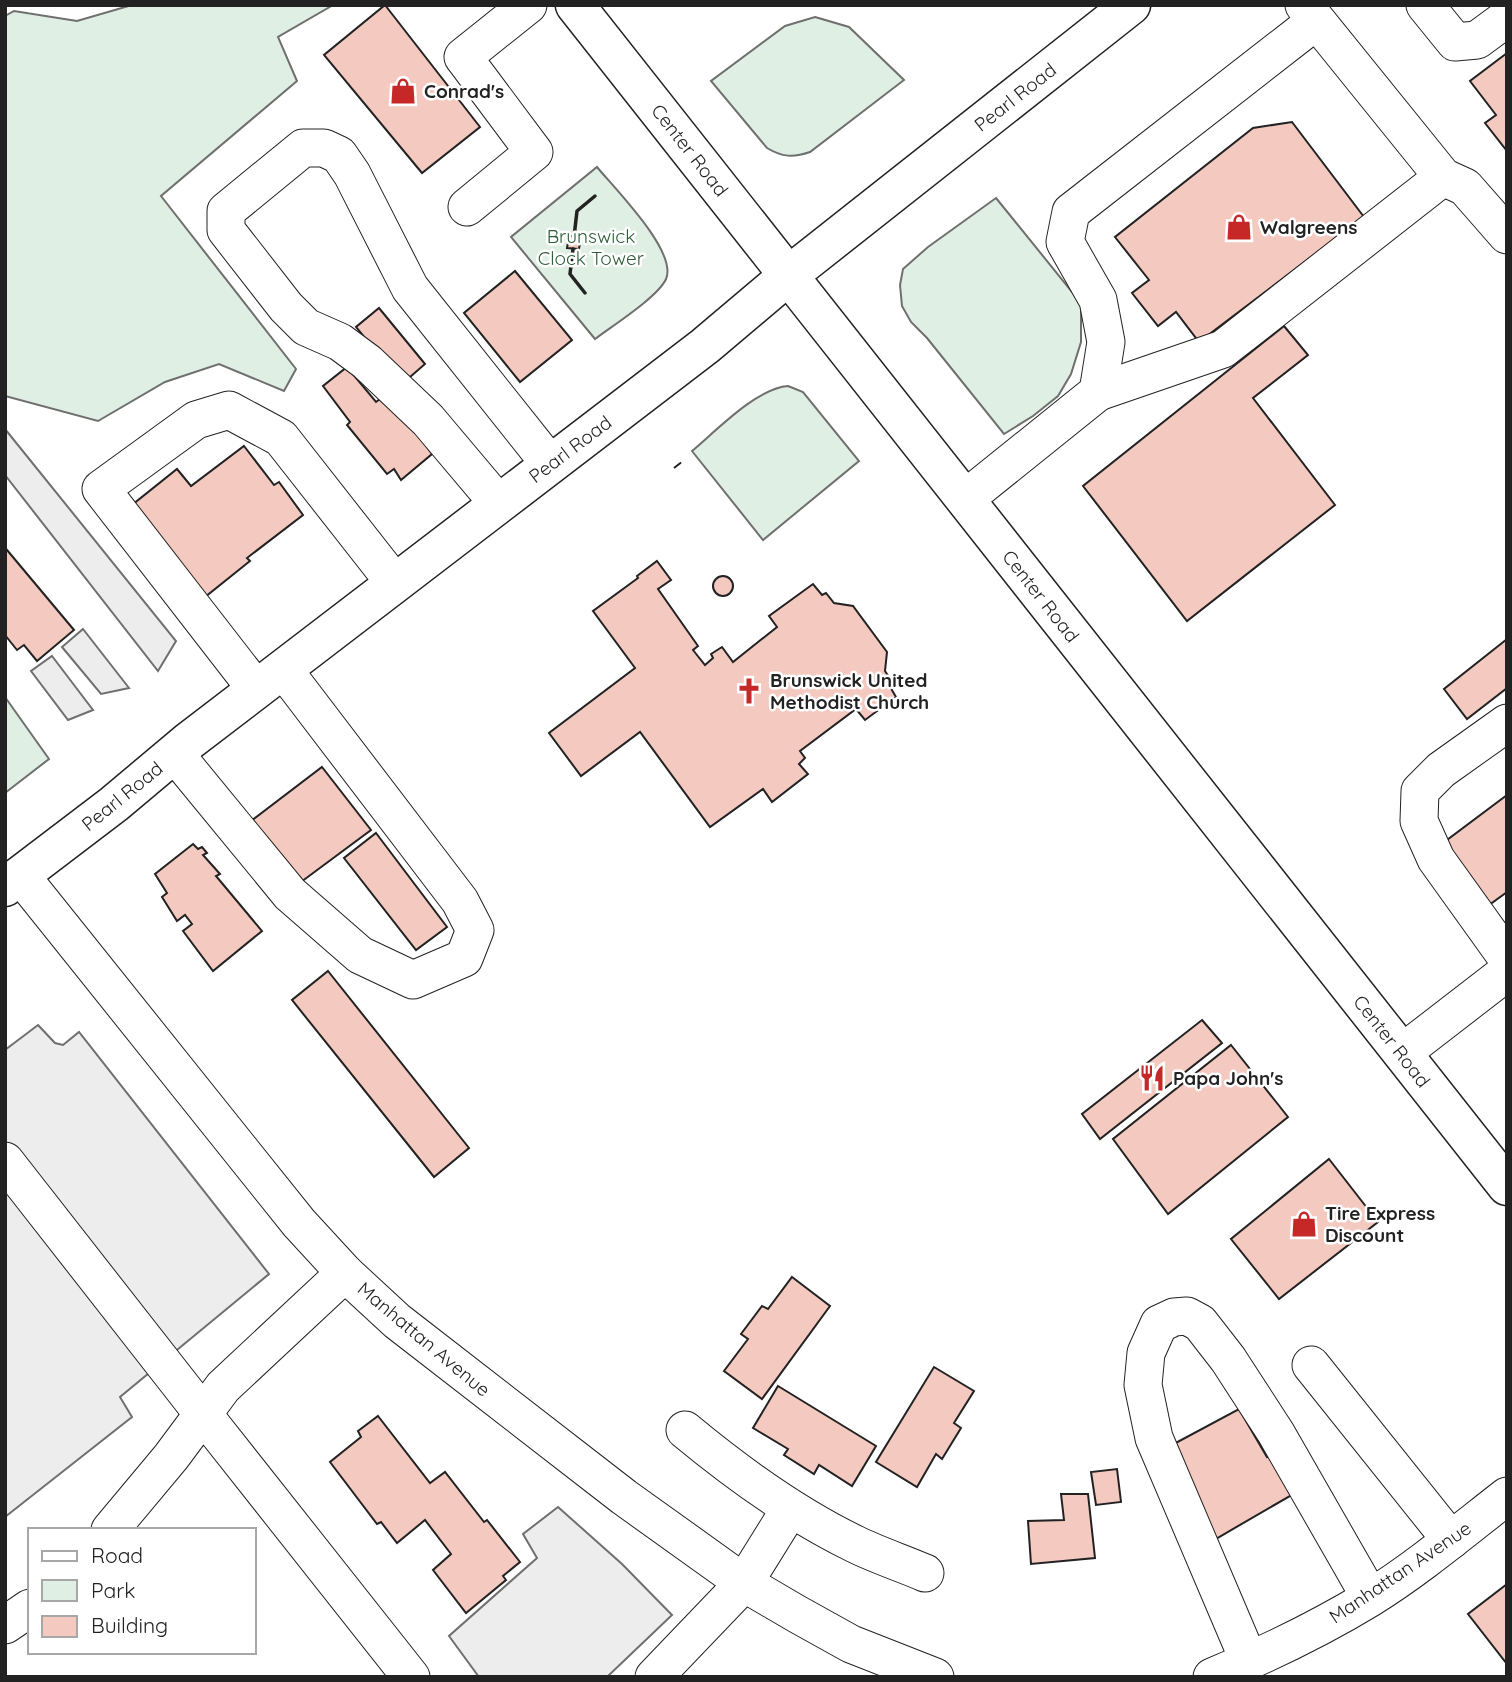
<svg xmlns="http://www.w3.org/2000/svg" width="1512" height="1682" font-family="Quicksand,sans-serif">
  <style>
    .green { fill: #e0efe3; stroke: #6f6f6f; stroke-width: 2 }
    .parking { fill: #ededed; stroke: #6f6f6f; stroke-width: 2 }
    .building { fill: #f3c9c0; stroke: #222; stroke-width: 2 }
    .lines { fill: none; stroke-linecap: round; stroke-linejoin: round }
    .minor-casing { stroke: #222; stroke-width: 39 }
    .major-casing { stroke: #222; stroke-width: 41 }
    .minor { stroke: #fff; stroke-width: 37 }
    .major { stroke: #fff; stroke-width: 38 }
    .fence { stroke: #222; stroke-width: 2; stroke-dasharray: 9 3.5; stroke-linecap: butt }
    .wall { stroke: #222; stroke-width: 3.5 }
    .labels { text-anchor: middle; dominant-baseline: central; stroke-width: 5; stroke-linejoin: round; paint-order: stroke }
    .poi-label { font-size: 19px; font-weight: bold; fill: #222; stroke: #fff; text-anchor: start }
    .street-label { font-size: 19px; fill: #222; stroke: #fff }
    .park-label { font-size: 19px; fill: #2f5e38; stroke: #fff }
  </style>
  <rect width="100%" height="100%" fill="#fff"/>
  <g class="green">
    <polygon points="132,5 333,5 278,37 297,81 161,196 296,369 284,391 219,364 165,382 98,421 5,396 5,16 14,11 77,21"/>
    <path d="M815,17l34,10 55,53 -94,72c-17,6 -28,5 -43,-4l-56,-67 74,-55z"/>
    <path d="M597,167c18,22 81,85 69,112 -8,18 -54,47 -71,60l-84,-102z"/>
    <polygon points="996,198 1081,303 1081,342 1071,374 1058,396 1033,416 1004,434 927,338 911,322 902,306 900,285 903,269 928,247"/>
    <path d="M788,386l15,6 56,69 -96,79 -71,-89c24,-20 65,-63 96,-65z"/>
    <polygon points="5,697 49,759 5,793"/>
  </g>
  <g class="parking">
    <polygon points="5,429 176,641 158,671 5,475"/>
    <polygon points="83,629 129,688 101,694 62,647"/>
    <polygon points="52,656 93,710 68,720 31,671"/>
    <polygon points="38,1025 55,1043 63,1045 79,1032 269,1274 120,1397 132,1417 5,1517 5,1050"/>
    <polygon points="558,1507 622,1564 672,1615 607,1677 479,1677 449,1636 537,1558 523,1534"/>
  </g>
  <g class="building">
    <polygon points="385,5 480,127 422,173 324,55"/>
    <polygon points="1507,53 1507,151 1485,123 1496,115 1470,81"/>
    <polygon points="1292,122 1364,217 1199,342 1176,312 1158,326 1132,293 1149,280 1115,237 1253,128"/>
    <polygon points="569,236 581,237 579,249 567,248"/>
    <polygon points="515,271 572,340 520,382 464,313"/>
    <polygon points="379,308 425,364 402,384 356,327"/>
    <polygon points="1284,326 1308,355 1253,398 1335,505 1187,621 1083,486"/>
    <polygon points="347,367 376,402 388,393 432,454 401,480 394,469 387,474 347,425 350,422 323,386"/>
    <polygon points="244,446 274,485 279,482 303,515 247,558 250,561 205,597 132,505 177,469 191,486"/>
    <polygon points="7,550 74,630 37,661 24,645 17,650 5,635 5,552"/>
    <polygon points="657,561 671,580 658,589 698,646 693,650 705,665 713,658 711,654 722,647 733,662 777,627 769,616 813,584 822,595 826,593 834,603 853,606 887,652 885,671 893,683 889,685 896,697 865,720 856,709 800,751 805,758 799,764 808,774 772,802 763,789 710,827 640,732 581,776 549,733 635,668 593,611 638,578 637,576"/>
    <circle cx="723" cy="586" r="10"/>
    <polygon points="1507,639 1507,688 1467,719 1444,689"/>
    <polygon points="322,767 371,830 297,885 247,824"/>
    <polygon points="1507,795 1507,892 1489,905 1443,843"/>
    <polygon points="376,833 447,927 416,950 344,858"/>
    <polygon points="193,844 198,849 202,847 207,853 203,855 220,874 216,876 262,931 213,971 183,931 192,924 185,915 177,921 162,897 167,893 155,874"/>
    <polygon points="328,971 469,1148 434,1177 292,1000"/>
    <polygon points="1202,1020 1222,1043 1100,1139 1082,1114"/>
    <polygon points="1231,1045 1288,1117 1168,1214 1113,1139"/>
    <polygon points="1329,1159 1378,1222 1279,1299 1231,1239"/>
    <polygon points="792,1277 830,1306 762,1399 724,1371 748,1339 741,1334 762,1306 768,1309"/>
    <polygon points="934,1367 974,1391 954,1423 961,1428 942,1459 936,1454 917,1487 876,1462"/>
    <polygon points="778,1386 876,1446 852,1486 819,1465 814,1474 784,1455 788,1449 753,1428"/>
    <polygon points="1239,1409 1267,1457 1276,1455 1295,1493 1214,1540 1170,1446"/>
    <polygon points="378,1416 430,1483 445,1472 484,1522 487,1520 520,1562 503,1576 506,1580 466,1613 433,1570 451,1554 425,1520 397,1543 381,1522 377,1524 330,1462 361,1437 358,1431"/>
    <polygon points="1117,1469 1121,1502 1096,1505 1091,1472"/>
    <polygon points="1061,1494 1088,1494 1095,1558 1031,1564 1028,1521 1064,1520"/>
    <polygon points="1507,1584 1507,1664 1468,1614"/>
  </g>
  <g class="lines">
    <g class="minor-casing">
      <g id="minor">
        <polyline points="1304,5 1443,177 1465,187 1507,235"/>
        <polyline points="1425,5 1455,42 1477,40 1507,18"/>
        <polyline points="467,207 534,152 463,57 528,5"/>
        <polyline points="1098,392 1223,349 1443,177"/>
        <polyline points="965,499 1098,392 1106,342 1098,300 1065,242 1071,212 1316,21"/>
        <polyline points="498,503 428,420 367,362 340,342 306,327 286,307 226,230 226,211 303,148 324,148 339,155 352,174 410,288 550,464"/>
        <polyline points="256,689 101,489 196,420 229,410 281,438 394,582"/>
        <polyline points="1507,723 1441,770 1420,791 1419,821 1436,859 1507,958"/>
        <polyline points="175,754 290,894 360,955 413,980 464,958 475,930 460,901 283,669"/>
        <polyline points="21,876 299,1223 345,1273 397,1321 624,1497 744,1583 797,1614 851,1644 935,1677"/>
        <polyline points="1402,1053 1507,972"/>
        <polyline points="5,1161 203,1414 223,1387 345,1273"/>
        <polyline points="1311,1365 1451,1540"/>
        <path d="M685,1430c53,44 108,84 170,114 22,11 47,19 70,29"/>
        <polyline points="110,1530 171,1457 203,1414 411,1677"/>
        <polyline points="5,1625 30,1608"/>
        <polyline points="1249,1661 1154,1438 1143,1385 1146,1353 1159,1324 1174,1317 1187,1316 1200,1323 1228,1359 1276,1433 1370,1597"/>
        <polyline points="654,1677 744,1583 790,1509"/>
        <path d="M1212,1677c55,-23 107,-48 158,-79 48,-30 92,-67 137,-102"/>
      </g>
    </g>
    <g class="major-casing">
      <g id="major">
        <polyline points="575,5 1507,1186"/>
        <polyline points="5,887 114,804 189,741 705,346 789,275 1131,5"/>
      </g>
    </g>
    <use href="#minor" class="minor"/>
    <use href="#major" class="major"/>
    <polyline class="fence" points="674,468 683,461"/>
    <g class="wall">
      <polyline points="574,237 577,211 595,196"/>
      <polyline points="573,249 570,274 585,293"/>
    </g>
  </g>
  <defs>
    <g id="shop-bare" transform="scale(2.1)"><path d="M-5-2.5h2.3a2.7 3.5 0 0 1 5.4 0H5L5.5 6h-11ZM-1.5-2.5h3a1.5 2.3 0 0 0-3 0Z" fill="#c62828" stroke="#fff" stroke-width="2.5" paint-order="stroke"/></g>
    <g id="church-bare" transform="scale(2.1)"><path d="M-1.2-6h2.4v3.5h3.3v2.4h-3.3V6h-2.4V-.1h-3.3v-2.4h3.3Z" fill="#c62828" stroke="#fff" stroke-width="2.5" paint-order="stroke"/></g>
    <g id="restaurant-bare" transform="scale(2.1)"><path d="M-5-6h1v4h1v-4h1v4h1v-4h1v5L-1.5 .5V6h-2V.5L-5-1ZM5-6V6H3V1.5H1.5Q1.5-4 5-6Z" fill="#c62828" stroke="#fff" stroke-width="2.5" paint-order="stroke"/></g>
  </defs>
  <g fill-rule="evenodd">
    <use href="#shop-bare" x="403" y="91"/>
    <use href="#shop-bare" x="1239" y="227"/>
    <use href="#church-bare" x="749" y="691"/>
    <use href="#restaurant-bare" x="1152" y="1078"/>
    <use href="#shop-bare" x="1304" y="1224"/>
  </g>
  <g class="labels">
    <g class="poi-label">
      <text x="424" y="91">Conrad's</text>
      <text x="1260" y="227">Walgreens</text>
      <text x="770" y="680">Brunswick United<tspan x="770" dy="22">Methodist Church</tspan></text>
      <text x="1173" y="1078">Papa John's</text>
      <text x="1325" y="1213">Tire Express<tspan x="1325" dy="22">Discount</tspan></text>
    </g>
    <g class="street-label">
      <text transform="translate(1015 97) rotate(-38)">Pearl Road</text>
      <text transform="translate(690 150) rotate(52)">Center Road</text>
      <text transform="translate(570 449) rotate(-37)">Pearl Road</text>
      <text transform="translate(1041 596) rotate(52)">Center Road</text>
      <text transform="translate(122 796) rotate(-39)">Pearl Road</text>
      <text transform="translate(1392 1041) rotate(52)">Center Road</text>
      <text transform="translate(424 1339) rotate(40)">Manhattan Avenue</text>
      <text transform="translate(1400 1572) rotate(-34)">Manhattan Avenue</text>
    </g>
    <g class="park-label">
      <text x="591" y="236">Brunswick<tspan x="591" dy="22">Clock Tower</tspan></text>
    </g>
  </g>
  <rect width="1512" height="1682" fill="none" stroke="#222222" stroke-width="14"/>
  <rect x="28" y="1528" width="228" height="126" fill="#ffffff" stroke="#a7a7a7" stroke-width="2"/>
  <rect x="42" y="1551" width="35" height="10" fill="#ffffff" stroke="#a7a7a7" stroke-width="2"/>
  <text x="91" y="1563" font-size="21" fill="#222222">Road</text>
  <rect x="42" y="1580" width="35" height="21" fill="#e0efe3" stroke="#a7a7a7" stroke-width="2"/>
  <text x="91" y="1598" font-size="21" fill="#222222">Park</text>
  <rect x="42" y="1616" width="35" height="21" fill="#f3c9c0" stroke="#a7a7a7" stroke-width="2"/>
  <text x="91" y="1633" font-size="21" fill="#222222">Building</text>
</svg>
